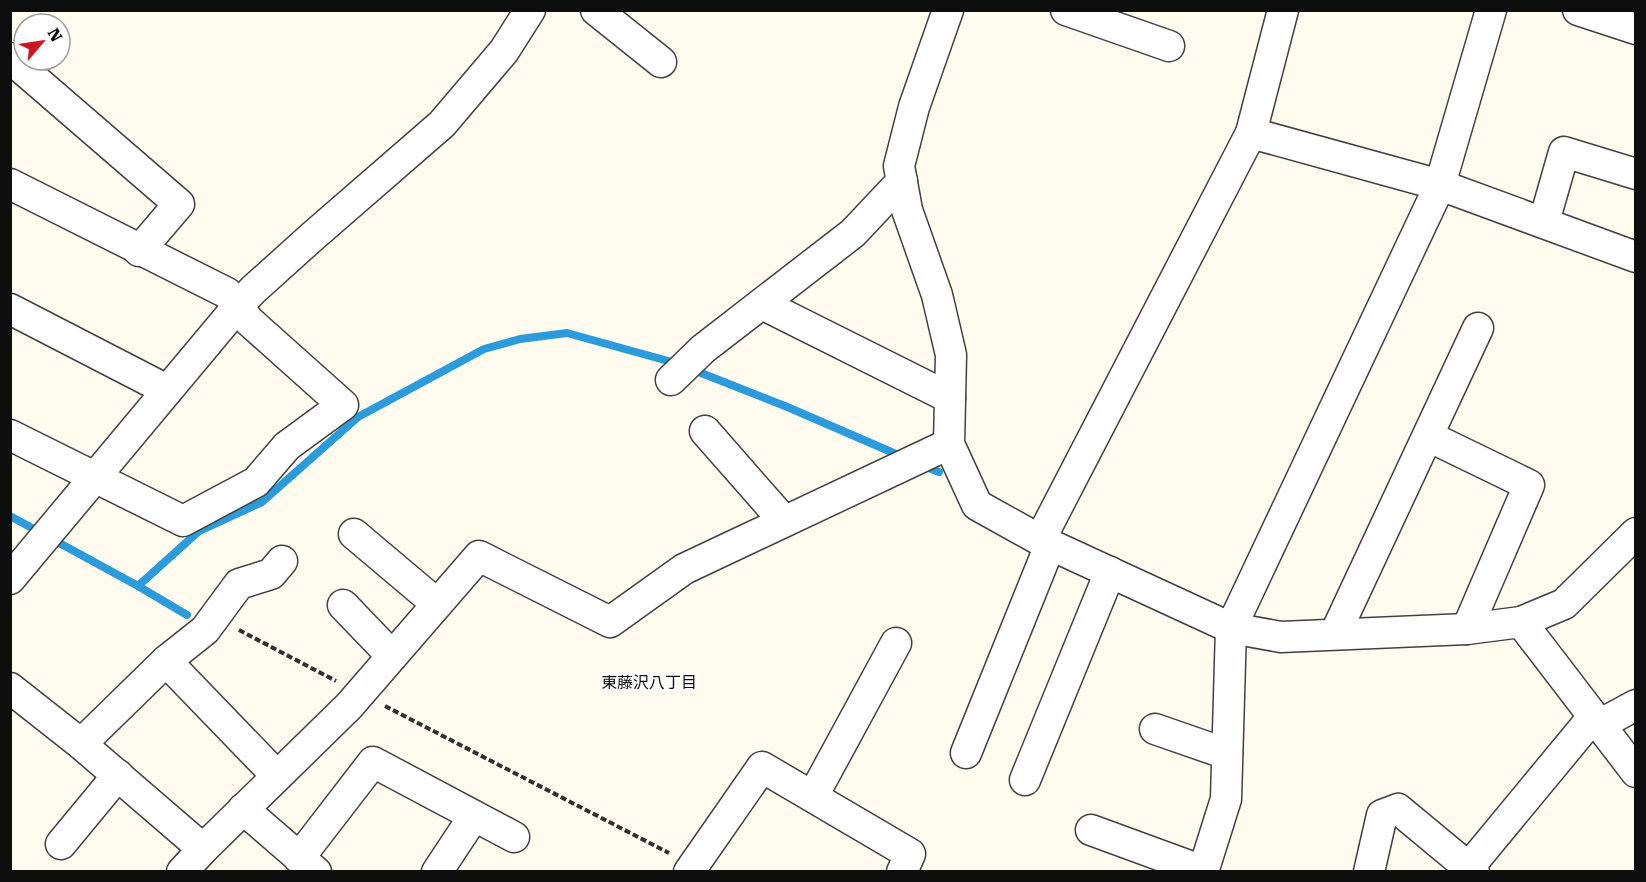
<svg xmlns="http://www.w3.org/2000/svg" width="1646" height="882" font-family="'Roboto Serif','Noto Sans JP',serif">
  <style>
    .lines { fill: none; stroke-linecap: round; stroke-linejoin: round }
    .stream { stroke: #2c9bdb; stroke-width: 8 }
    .minor-casing { stroke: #414141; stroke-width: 33 }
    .path { stroke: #303030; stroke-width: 4; stroke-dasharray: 6 3; stroke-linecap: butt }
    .minor { stroke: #fff; stroke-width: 30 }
    .labels { text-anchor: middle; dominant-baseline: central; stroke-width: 6; stroke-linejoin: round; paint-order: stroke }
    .neighbourhood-label { font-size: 16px; fill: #0e0e0e; stroke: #fff }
  </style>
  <rect width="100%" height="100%" fill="#fffbef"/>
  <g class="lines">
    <g class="stream">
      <polyline points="691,369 785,406 903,457"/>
      <polyline points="921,465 939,472"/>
      <polyline points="10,516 138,586 187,615"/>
      <polyline points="138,586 199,531 262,502 358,417 484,349 520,339 567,333 679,364"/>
    </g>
    <g class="minor-casing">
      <g id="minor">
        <polyline points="596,10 661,62"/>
        <polyline points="948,10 914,107 899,166 907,210 937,295 951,355 949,444 977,505 1040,540 1231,628 1281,637 1467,629 1521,622 1564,604 1636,533"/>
        <polyline points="1066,10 1169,46"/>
        <polyline points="1578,10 1636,29"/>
        <polyline points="10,58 179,204 139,251"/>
        <polyline points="1251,133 1440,185 1636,257"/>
        <polyline points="10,184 227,293 249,321 343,405 287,446 256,482 183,521 10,435"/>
        <polyline points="1544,222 1564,152 1636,174"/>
        <polyline points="762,304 950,398"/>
        <polyline points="10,309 167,390"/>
        <polyline points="671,380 703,349 853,233 902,181"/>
        <polyline points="705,431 784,521"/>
        <polyline points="1428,436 1529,485 1467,629"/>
        <polyline points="354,534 437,604"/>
        <polyline points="1040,540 1251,133 1283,10"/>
        <polyline points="10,579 238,306 253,290 313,236 442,124 504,51 530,10"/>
        <polyline points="343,605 392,656"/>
        <polyline points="1521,622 1636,772"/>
        <polyline points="1335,634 1478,328"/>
        <polyline points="166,661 277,776"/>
        <polyline points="10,688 81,744 203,849"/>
        <polyline points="1599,725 1636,705"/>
        <polyline points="1155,729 1227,754"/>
        <polyline points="81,744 166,661 205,630 239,584 271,574 282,561"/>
        <polyline points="966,753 1050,545"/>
        <polyline points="1025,780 1110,572"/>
        <polyline points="813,796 896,643"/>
        <polyline points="243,809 316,872"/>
        <polyline points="1091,830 1203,871"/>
        <polyline points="61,844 118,775"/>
        <polyline points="299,858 373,762 514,837"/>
        <polyline points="1469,867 1593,717"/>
        <polyline points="182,872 203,849 349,706 479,556 610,622 684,569 949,444"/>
        <polyline points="437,872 474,816"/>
        <polyline points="689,872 762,767 910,854 902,872"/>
        <polyline points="1203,872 1226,799 1231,628 1440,185 1491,10"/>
        <polyline points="1369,872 1382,815 1398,809 1474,872"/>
      </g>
    </g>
    <g class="path">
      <polyline points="239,630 336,681"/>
      <polyline points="385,706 669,853"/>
    </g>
    <use href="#minor" class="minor"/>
  </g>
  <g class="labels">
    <g class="neighbourhood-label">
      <text x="649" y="682">東藤沢八丁目</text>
    </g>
  </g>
  <rect width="1646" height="882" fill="none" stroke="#0e0e0e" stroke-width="24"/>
  <g transform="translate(42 42) rotate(61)"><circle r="28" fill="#ffffff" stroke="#9f9f9f" stroke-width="1.5"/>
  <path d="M0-4.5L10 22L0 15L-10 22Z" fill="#cd1725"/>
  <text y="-9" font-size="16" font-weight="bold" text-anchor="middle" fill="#0e0e0e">N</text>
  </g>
</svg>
